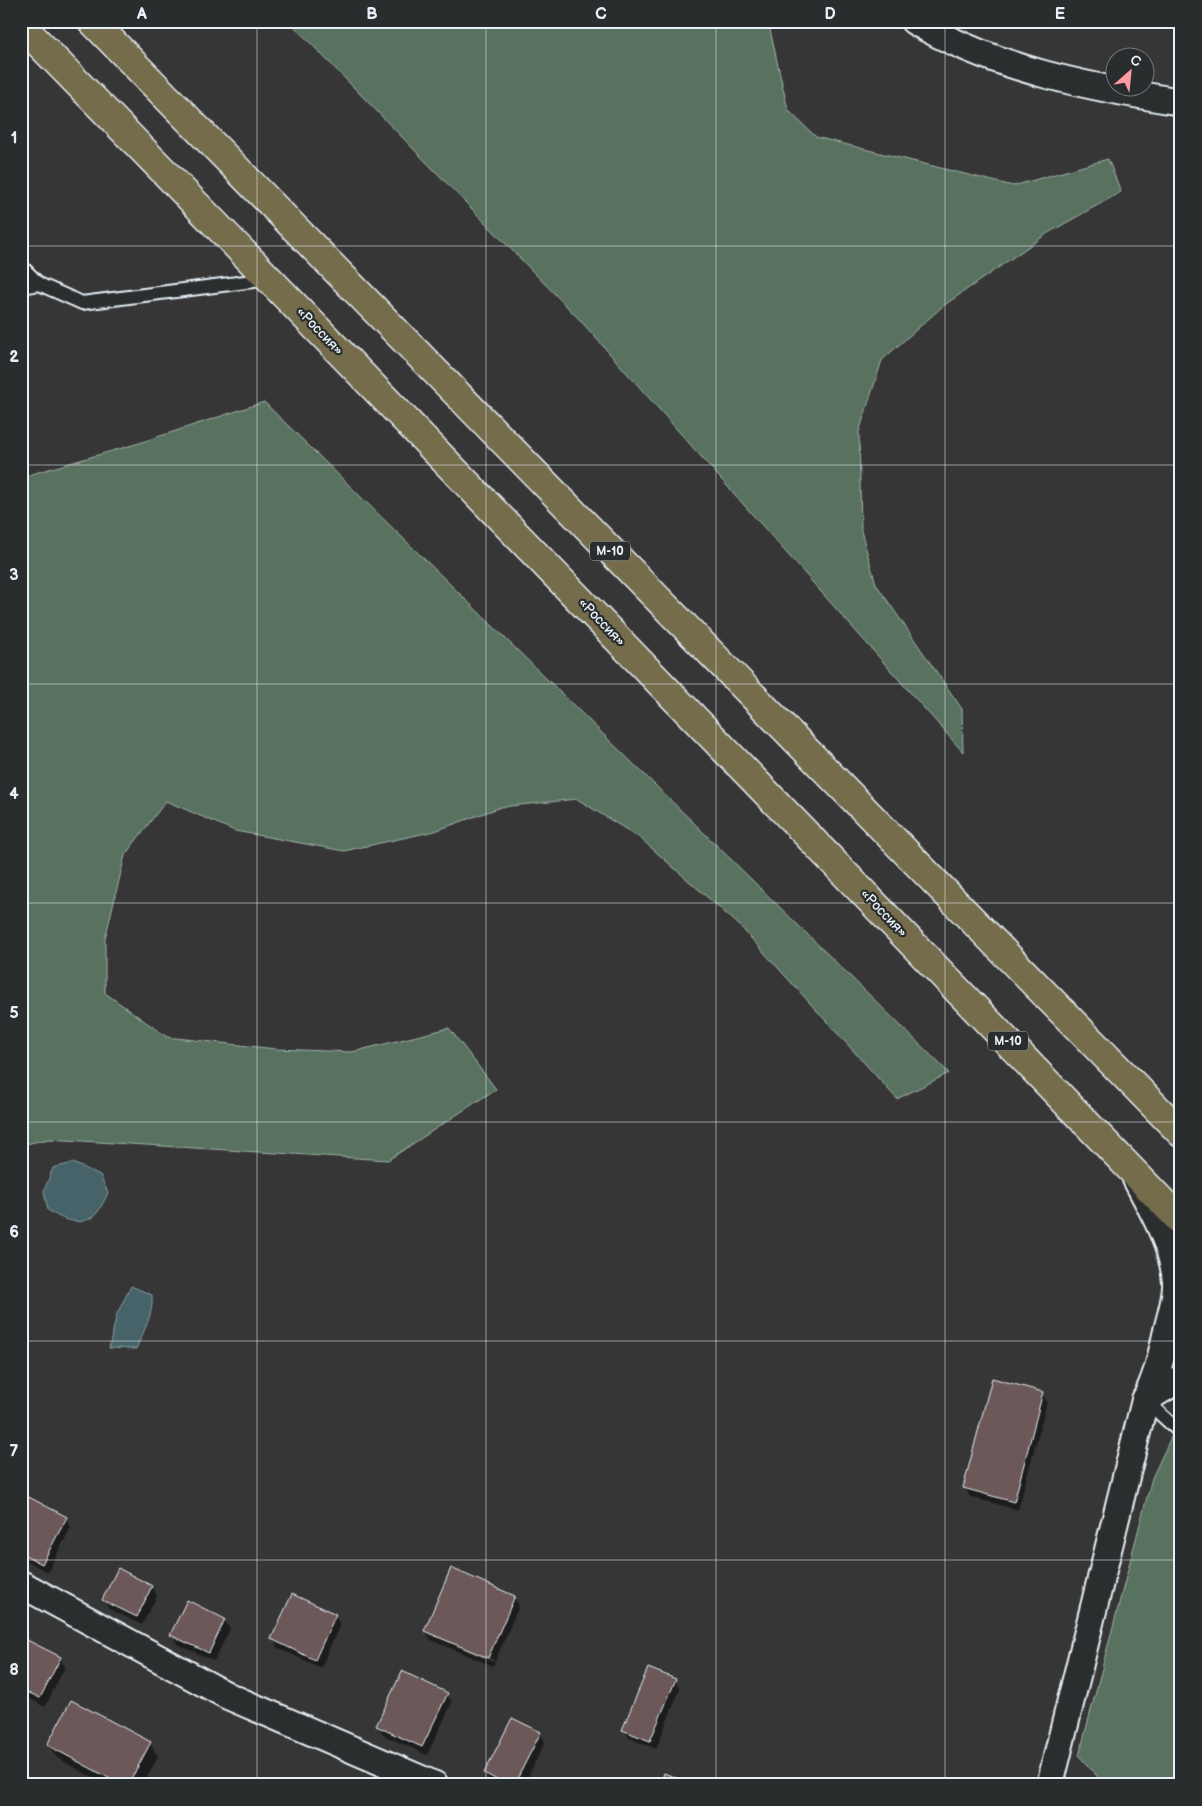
<svg xmlns="http://www.w3.org/2000/svg" width="1202" height="1806" font-family="'Balsamiq Sans',sans-serif">
  <style>
    .green { fill: #59725f; stroke: #a0b2ac }
    .water { fill: #456367; stroke: #869ca1 }
    .shadow { fill: #0007; fill-rule: evenodd }
    .building { fill: #6c5958; stroke: #e8f1f8 }
    .lines { fill: none; stroke-linecap: round; stroke-linejoin: round }
    .lane-casing { stroke: #e8f1f8; stroke-width: 16 }
    .street-casing { stroke: #e8f1f8; stroke-width: 30 }
    .highway-casing { stroke: #e8f1f8; stroke-width: 31 }
    .lane { stroke: #2a2d2e; stroke-width: 12 }
    .street { stroke: #2a2d2e; stroke-width: 26 }
    .highway { stroke: #746c4b; stroke-width: 28 }
    .grid { fill: none; stroke: #e8f1f8; stroke-width: 1; stroke-opacity: 0.55 }
    .labels { text-anchor: middle; dominant-baseline: central; stroke-width: 4.5; stroke-linejoin: round; paint-order: stroke }
    .shield { fill: #2a2d2e; stroke: #afb6bb; stroke-width: 1 }
    .shield-label { font-size: 12px; font-weight: bold; fill: #e8f1f8 }
    .street-label { font-size: 14px; fill: #e8f1f8; stroke: #2a2d2e }
    .neatline { fill: none; stroke: #e8f1f8; stroke-width: 2 }
    .grid-label { font-size: 16px; text-anchor: middle; font-weight: bold; fill: #e8f1f8 }
  </style>
  <rect width="100%" height="100%" fill="#373636"/>
  <filter id="ink" filterUnits="userSpaceOnUse"><feTurbulence type="fractalNoise" baseFrequency=".02" numOctaves="2"/><feDisplacementMap in="SourceGraphic" scale="10" xChannelSelector="R" yChannelSelector="G"/><feConvolveMatrix kernelMatrix="1 2 1 2 8 2 1 2 1" color-interpolation-filters="sRGB"/></filter>
  <g filter="url(#ink)">
    <g class="green">
      <polygon points="289,21 768,21 788,110 816,137 1013,186 1108,159 1121,192 1048,233 943,306 882,360 859,432 861,531 876,584 962,709 963,752 579,319"/>
      <polygon points="264,402 949,1073 897,1099 739,925 640,838 577,799 501,807 435,831 344,851 235,831 166,801 125,855 105,939 105,993 167,1037 276,1049 352,1052 449,1028 496,1089 388,1160 49,1139 21,1145 21,477 136,444"/>
      <polygon points="1173,1433 1181,1445 1181,1785 1105,1785 1079,1756 1152,1478"/>
    </g>
    <g class="water">
      <path d="M73,1163l27,12 8,18c-3,6 -7,15 -12,21 -14,14 -34,6 -48,-4l-4,-19 9,-23z"/>
      <path d="M131,1286l21,9c2,19 -9,37 -16,54l-27,-1 8,-34z"/>
    </g>
    <g class="shadow">
      <polygon points="1042,1393 1047,1402 1018,1510 970,1497 965,1488"/>
      <polygon points="21,1495 66,1518 71,1527 48,1572 21,1558"/>
      <polygon points="152,1587 157,1596 142,1625 109,1609 104,1600"/>
      <path d="M514,1597l5,9 -26,60 -62,-26 -6,-9zM431,1632l63,28 -1,2 -62,-27z"/>
      <polygon points="335,1615 340,1624 321,1668 278,1648 273,1639"/>
      <polygon points="224,1620 230,1629 214,1661 177,1644 172,1635"/>
      <polygon points="21,1638 60,1658 65,1667 45,1707 21,1694"/>
      <polygon points="675,1680 680,1689 656,1749 629,1738 624,1729"/>
      <polygon points="447,1694 452,1703 427,1755 383,1735 378,1726"/>
      <polygon points="540,1733 545,1742 524,1785 496,1785 490,1782 485,1773"/>
      <polygon points="150,1743 158,1757 143,1785 106,1785 57,1758 49,1745"/>
    </g>
    <g class="building">
      <polygon points="992,1378 1043,1392 1014,1502 963,1488"/>
      <polygon points="21,1493 67,1517 42,1564 21,1553"/>
      <polygon points="118,1568 152,1586 137,1617 102,1600"/>
      <polygon points="451,1568 515,1596 488,1658 424,1631"/>
      <polygon points="292,1594 336,1614 315,1660 271,1639"/>
      <polygon points="187,1600 225,1619 209,1653 170,1635"/>
      <polygon points="21,1637 61,1657 40,1698 21,1689"/>
      <polygon points="648,1668 676,1679 650,1741 622,1730"/>
      <polygon points="402,1671 448,1693 422,1747 376,1726"/>
      <polygon points="71,1700 151,1742 128,1785 122,1785 47,1745"/>
      <polygon points="512,1718 541,1732 514,1785 507,1785 484,1773"/>
      <polygon points="664,1773 694,1785 660,1785"/>
    </g>
    <g class="lines">
      <g class="lane-casing">
        <g id="lane">
          <polyline points="21,266 39,284 82,303 269,279"/>
          <polyline points="21,287 39,284"/>
          <polyline points="1145,1400 1181,1433"/>
        </g>
      </g>
      <g class="street-casing">
        <g id="street">
          <path d="M914,21c81,48 174,66 267,81"/>
          <polyline points="1145,1400 1181,1378"/>
          <polyline points="21,1584 228,1696 435,1785"/>
          <path d="M1050,1785l95,-385c11,-21 16,-42 21,-65 3,-15 11,-37 10,-53 -3,-36 -23,-71 -40,-103"/>
        </g>
      </g>
      <g class="highway-casing">
        <g id="highway">
          <polyline points="92,21 1181,1133"/>
          <polyline points="21,25 269,279 1181,1221"/>
        </g>
      </g>
      <use href="#lane" class="lane"/>
      <use href="#street" class="street"/>
      <use href="#highway" class="highway"/>
    </g>
  </g>
  <path class="grid" d="M257,21v1764M486,21v1764M716,21v1764M945,21v1764M21,246h1160M21,465h1160M21,684h1160M21,903h1160M21,1122h1160M21,1341h1160M21,1560h1160"/>
  <g class="labels">
    <g class="shield">
      <rect x="590" y="541.5" width="40" height="19" rx="4"/>
      <rect x="988" y="1031.5" width="40" height="19" rx="4"/>
    </g>
    <g class="shield-label">
      <text x="610" y="551">М-10</text>
      <text x="1008" y="1041">М-10</text>
    </g>
    <g class="street-label">
      <text transform="translate(320 331) rotate(46)">«Россия»</text>
      <text transform="translate(602 622) rotate(46)">«Россия»</text>
      <text transform="translate(884 913) rotate(46)">«Россия»</text>
    </g>
  </g>
  <rect width="1202" height="1806" fill="none" stroke="#2a2d2e" stroke-width="55"/>
  <g transform="translate(1130 72) rotate(27)"><circle r="24" fill="#2a2d2e" stroke="#767b7f"/>
  <path d="M0-4L9 19L0 12L-9 19Z" fill="#ff9aa2"/>
  <text y="-8" font-size="14" font-weight="bold" text-anchor="middle" fill="#e8f1f8">С</text>
  </g>
  <rect x="28" y="28" width="1146" height="1750" class="neatline"/>
  <g class="grid-label">
    <text x="142" y="19">A</text>
    <text x="372" y="19">B</text>
    <text x="601" y="19">C</text>
    <text x="830" y="19">D</text>
    <text x="1060" y="19">E</text>
    <text x="14" y="143">1</text>
    <text x="14" y="362">2</text>
    <text x="14" y="580">3</text>
    <text x="14" y="799">4</text>
    <text x="14" y="1018">5</text>
    <text x="14" y="1237">6</text>
    <text x="14" y="1456">7</text>
    <text x="14" y="1675">8</text>
  </g>
</svg>
